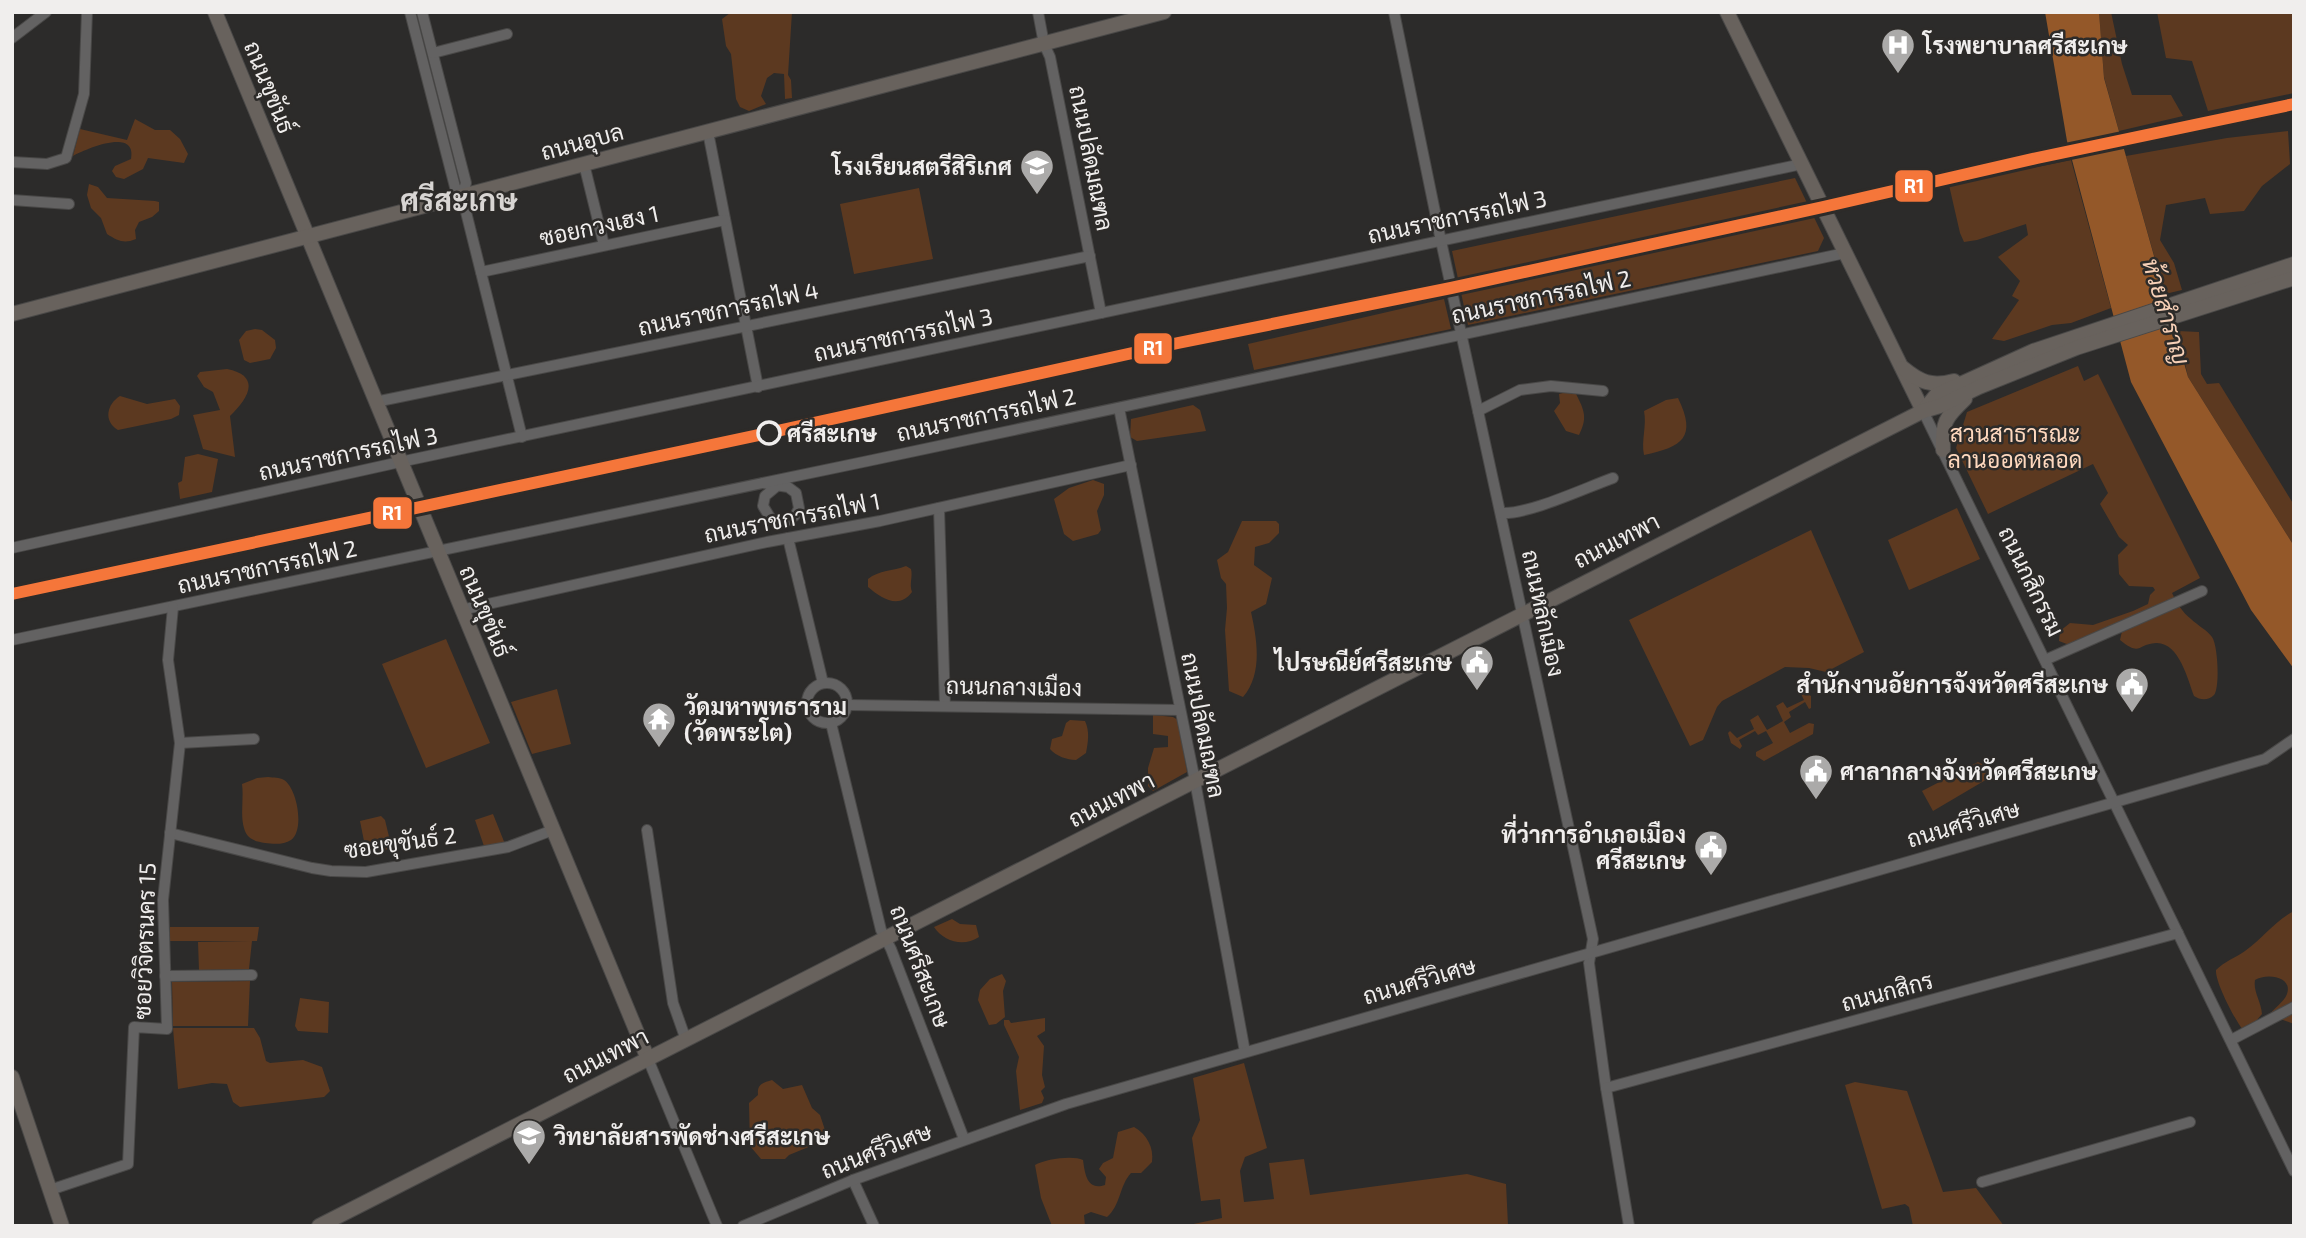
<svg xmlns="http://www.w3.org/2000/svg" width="2306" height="1238" font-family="'Exo 2',Sarabun,sans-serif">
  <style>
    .green { fill: #5c3920 }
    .water { fill: #945829 }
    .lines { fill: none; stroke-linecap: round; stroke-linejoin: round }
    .minor-casing { stroke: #494847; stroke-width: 12 }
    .major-casing { stroke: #494847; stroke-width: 16 }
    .minor { stroke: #636262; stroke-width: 10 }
    .major { stroke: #68625d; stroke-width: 14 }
    .rail-1-casing { stroke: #2d2b29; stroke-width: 18 }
    .rail-1 { stroke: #f5763a; stroke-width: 12 }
    .stop-dot { fill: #2d2b29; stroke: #f0eeed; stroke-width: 3.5 }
    .labels { text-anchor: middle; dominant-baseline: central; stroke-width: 5; stroke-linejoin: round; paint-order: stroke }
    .poi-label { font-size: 23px; font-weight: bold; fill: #f0eeed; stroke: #2d2b29; text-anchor: start }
    .street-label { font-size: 23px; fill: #f0eeed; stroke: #2d2b29 }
    .stop-label { font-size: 23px; font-weight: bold; fill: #f0eeed; stroke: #2d2b29; text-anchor: start }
    .park-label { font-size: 23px; fill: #fed8be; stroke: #2d2b29 }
    .water-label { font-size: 24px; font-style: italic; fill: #f7d0b7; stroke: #2d2b29 }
    .district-label { font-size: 30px; font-weight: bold; fill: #d8d5d3; stroke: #2d2b29 }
    .line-badge { stroke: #2d2b29; stroke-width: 2.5 }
    .badge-label { font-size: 19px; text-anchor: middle; font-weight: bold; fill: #fff }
  </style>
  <rect width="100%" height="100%" fill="#2c2b2a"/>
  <g class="green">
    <polygon points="751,12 792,12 788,75 791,80 792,98 785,99 784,74 774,73 767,78 761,96 766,104 749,111 740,107 736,99 731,54 726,46 722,19 730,13 749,14"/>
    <polygon points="2099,12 2111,12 2122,64 2132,95 2171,95 2183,116 2119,131 2104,77"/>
    <polygon points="2157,12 2294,12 2294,93 2208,111 2192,61 2166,58"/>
    <path d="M135,119l20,11h15l10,9 8,15 -4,9 -36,-5 -5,11 -19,10 -8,-2 -4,-6 3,-5 16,-7c6,-32 -45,-10 -58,-3l7,-27 47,11z"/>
    <polygon points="2288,131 2290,164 2262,186 2244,211 2210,214 2205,198 2166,205 2160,240 2174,263 2182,290 2165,294 2126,156 2227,138"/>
    <polygon points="2071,160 2111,308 2071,323 2052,325 2004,341 1992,339 2019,300 2012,296 2020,281 1998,257 2028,235 2026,224 1977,240 1964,242 1960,233 1949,185"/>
    <polygon points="1795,178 1824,238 1818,251 1468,325 1452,251"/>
    <path d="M89,184l9,3 9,11 48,3 4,1v9l-7,6 -13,5 -4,8 1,9c-12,5 -18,2 -29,-5l-6,-16 -10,-10 -4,-13z"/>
    <polygon points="919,188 933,259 854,274 840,204"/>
    <polygon points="1444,299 1451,329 1254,370 1248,344"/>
    <polygon points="255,329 262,330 275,340 276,348 270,359 250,363 244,360 239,340 246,331"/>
    <polygon points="2178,331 2199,332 2201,374 2207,384 2219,383 2294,505 2294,546 2188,377"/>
    <path d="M2078,366l6,15 14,-7 102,204 -28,15c5,10 10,19 19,26 6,6 16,11 21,18 6,8 8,51 2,58 -6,6 -14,5 -20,1 -6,-16 -15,-54 -38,-53 -19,1 -15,14 -36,-3l2,-9 -50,15 -13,-5 1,-10 10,-8 23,2 40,-14 15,-7 2,-9 5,-5 -2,-3 -24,-1 -10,-12 -1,-19 10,-10 -9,-8 -19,-33 8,-11 -15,-29 -105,50 -32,-66 11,-36z"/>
    <path d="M227,369c36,7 20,31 3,47l5,41 -32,-8 -10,-34 27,-5 -7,-18 -9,-5 -7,-11 3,-4z"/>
    <path d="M1574,390c9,18 15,26 5,45l-13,-4 -12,-20 6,-8 -1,-9z"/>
    <path d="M120,396l27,8 28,-5 5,7 -1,9 -8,4 -53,11c-15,-9 -11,-26 2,-34z"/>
    <path d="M1678,398c19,39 5,49 -34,57 -3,-15 3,-29 0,-44l22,-11z"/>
    <polygon points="1193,405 1200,410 1206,431 1137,441 1130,437 1131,419"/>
    <polygon points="198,454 218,459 212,492 180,499 178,483 182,481 185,457"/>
    <polygon points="1093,480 1104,484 1104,495 1097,511 1101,530 1098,534 1073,541 1064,534 1054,499 1069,488"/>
    <polygon points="1957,508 1980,559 1909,590 1888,540"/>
    <path d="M1242,521h34l3,3v9l-10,10 -14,4 -1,18 18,13 -6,26 -15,8c6,27 12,62 -8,85l-14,-6 -4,-61 2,-22 -1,-24 -5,-6 -4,-18 11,-8z"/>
    <polygon points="1811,530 1864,652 1826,672 1809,668 1785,667 1722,701 1717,707 1703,740 1690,746 1629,620"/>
    <path d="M906,566l5,3c2,8 -2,15 1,23 -13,18 -31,6 -44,-5v-8c11,-9 25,-8 38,-13z"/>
    <polygon points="446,639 490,743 426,768 382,664"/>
    <polygon points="557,689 571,744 532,754 511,702"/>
    <polygon points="1804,691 1811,696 1811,708 1809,709 1805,702 1789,712 1791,717 1784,722 1790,733 1809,723 1814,724 1813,734 1764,761 1756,756 1756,752 1773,743 1766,731 1758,735 1755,731 1739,740 1742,746 1740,749 1731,743 1728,733 1730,731 1737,738 1754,729 1750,720 1758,715 1767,730 1783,721 1776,706 1783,702 1787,708 1804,700 1800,692"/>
    <polygon points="1153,715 1173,717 1178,720 1187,772 1153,791 1148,786 1148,768 1154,748 1168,747 1168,736 1153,734"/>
    <path d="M1070,720l15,1c5,11 3,21 1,32l-10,7c-9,0 -20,-4 -26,-11l2,-10 10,-3 4,-13z"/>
    <polygon points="1978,762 1982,764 1989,778 1933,811 1922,791"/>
    <path d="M268,777c6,1 11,0 16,3 13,8 21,50 7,60 -7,5 -18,4 -26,3 -11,-2 -18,-4 -21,-15 -4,-13 0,-30 -2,-44l15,-6z"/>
    <polygon points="493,814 505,844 485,849 475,820"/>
    <polygon points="381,816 385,820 391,845 383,853 370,852 365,846 360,821"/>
    <path d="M2294,911v113l-25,-9c5,-7 15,-13 18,-21 6,-18 -21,-21 -32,-14 -2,12 6,21 7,34l-11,13 -8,3c-8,-10 -28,-48 -27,-60 9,-9 19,-12 29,-19 17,-12 30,-30 49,-40z"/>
    <path d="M952,919l8,5 16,1 3,12c-15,10 -35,5 -45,-10z"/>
    <polygon points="170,927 259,927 257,941 252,941 249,969 199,970 198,942 250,941 170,941"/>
    <polygon points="1002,974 1006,981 1003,991 1005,1017 996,1024 989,1025 978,1000 980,990 990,979"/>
    <polygon points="250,981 248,1026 173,1026 172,982"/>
    <polygon points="300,998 329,1002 328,1033 298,1031 295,1026"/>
    <polygon points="1045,1018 1045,1031 1037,1036 1044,1046 1042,1075 1045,1087 1041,1091 1044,1098 1042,1103 1020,1110 1016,1071 1019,1057 1004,1025 1004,1020 1009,1020 1011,1023"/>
    <polygon points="173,1028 254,1028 260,1038 266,1061 270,1063 303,1060 322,1067 330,1091 324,1097 240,1107 233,1102 227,1084 212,1083 178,1089"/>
    <polygon points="1244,1063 1267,1148 1245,1157 1240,1171 1244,1202 1274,1199 1269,1163 1304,1159 1310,1195 1467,1174 1506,1184 1508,1225 1552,1226 1184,1226 1222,1218 1220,1199 1201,1201 1192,1138 1200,1120 1193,1078"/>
    <path d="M772,1080l11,9 19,-4 10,23 8,7 8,24 -39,16 -4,4h-24l-11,-13 -1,-43 9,-8c-1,-11 4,-12 14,-15z"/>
    <polygon points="1855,1082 1907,1091 1943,1192 1976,1188 2004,1226 1913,1226 1909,1207 1905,1204 1882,1209 1845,1085"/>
    <path d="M1134,1127c13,7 20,21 18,35l-11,11h-10c-12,13 -10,32 -24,44l-16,-5 -7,3 1,11h-33l-11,-28 -6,-33c10,-6 38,-10 48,-5 2,14 4,31 22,25l1,-8 -7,-8 4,-6 10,-5 5,-26z"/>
  </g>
  <polygon class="water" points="2045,12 2099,12 2104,78 2188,377 2294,546 2294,669 2251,610 2131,382 2067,141"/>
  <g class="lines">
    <g class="minor-casing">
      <g id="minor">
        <polyline points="410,12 455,187 462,196 522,437"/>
        <polyline points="422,12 466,183 462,196"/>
        <polyline points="1038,12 1044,44 1050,57 1101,313"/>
        <polyline points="1394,12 1441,241 1593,939 1589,963 1606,1088 1629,1226"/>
        <polyline points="12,38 46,12"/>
        <polyline points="433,53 507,34"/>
        <polyline points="708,132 758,387"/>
        <polyline points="12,162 47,164 66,158 84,94 87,12"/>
        <polyline points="584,164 604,245"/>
        <polyline points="12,200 69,204"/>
        <polyline points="481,272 725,220"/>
        <polyline points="375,402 1090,256"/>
        <polyline points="1119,408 1195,781 1245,1052"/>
        <polyline points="1478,411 1520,390 1551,386 1603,391"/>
        <polyline points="1923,411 2294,1171"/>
        <path d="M763,483l25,4 8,6 3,15c-5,13 -16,17 -28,11l-8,-13 2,-10 12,-10"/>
        <polyline points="939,508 945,706"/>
        <path d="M1501,513c27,2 84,-25 112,-35"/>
        <polyline points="788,538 823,683"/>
        <polyline points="12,548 400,462 1802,164"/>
        <polyline points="461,610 767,542 880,521 1131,465"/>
        <polyline points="12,640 868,461 1845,253"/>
        <polyline points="2045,660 2202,591"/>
        <circle cx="827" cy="703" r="20"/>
        <polyline points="848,705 1180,710"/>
        <polyline points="831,723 881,930 891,949 964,1139"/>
        <polyline points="180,743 254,739"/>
        <polyline points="647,830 673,1003 686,1040"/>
        <polyline points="170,833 312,868 331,871 366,872 508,847 553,830"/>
        <polyline points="165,976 252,975"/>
        <polyline points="2231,1040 2294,1007"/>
        <polyline points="648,1059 717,1226"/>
        <polyline points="1606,1088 2178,933"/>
        <polyline points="853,1180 874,1226"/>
        <polyline points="1982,1182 2190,1122"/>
        <polyline points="50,1190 128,1164 134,1027 167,1029 163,900 180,743 168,660 173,607"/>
        <polyline points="743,1226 853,1180 1066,1104 2265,759 2294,739"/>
      </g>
    </g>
    <g class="major-casing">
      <g id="major">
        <polyline points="215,12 648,1059"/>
        <polyline points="1727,12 1923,411"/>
        <polyline points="12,314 1164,12"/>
        <path d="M1903,368c17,14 28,19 51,13"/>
        <polyline points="1924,410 1936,395 2033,351 2294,264"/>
        <path d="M1943,450c-1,-28 2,-32 22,-51"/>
        <polyline points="12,1077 62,1226"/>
        <polyline points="319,1226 1923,411 1940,406 1979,387 2076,348 2294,278"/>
      </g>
    </g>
    <use href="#minor" class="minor"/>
    <use href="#major" class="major"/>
    <g class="rail-1-casing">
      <polyline id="rail-1" points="12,594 768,433 1178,343 1451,288 1823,207 2037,158 2294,104"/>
    </g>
    <use href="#rail-1" class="rail-1"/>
  </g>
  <defs>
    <g id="hospital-pin" transform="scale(1.75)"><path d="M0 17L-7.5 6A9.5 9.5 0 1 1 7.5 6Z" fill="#abaaa9" stroke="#2d2b29"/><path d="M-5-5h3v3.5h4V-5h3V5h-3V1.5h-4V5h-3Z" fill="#fff"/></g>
    <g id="school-pin" transform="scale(1.75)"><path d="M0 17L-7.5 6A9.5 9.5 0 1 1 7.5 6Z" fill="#abaaa9" stroke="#2d2b29"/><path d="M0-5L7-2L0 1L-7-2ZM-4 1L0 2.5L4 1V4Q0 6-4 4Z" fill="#fff"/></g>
    <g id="civic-pin" transform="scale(1.75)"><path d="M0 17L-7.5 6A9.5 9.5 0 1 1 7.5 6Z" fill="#abaaa9" stroke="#2d2b29"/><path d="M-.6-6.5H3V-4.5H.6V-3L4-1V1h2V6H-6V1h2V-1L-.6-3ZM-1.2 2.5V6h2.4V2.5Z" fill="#fff"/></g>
    <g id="temple-pin" transform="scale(1.75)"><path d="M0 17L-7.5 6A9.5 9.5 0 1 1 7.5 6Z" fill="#abaaa9" stroke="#2d2b29"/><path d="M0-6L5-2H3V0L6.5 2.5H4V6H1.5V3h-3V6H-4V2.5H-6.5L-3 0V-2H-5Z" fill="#fff"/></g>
    <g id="university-pin" transform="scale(1.75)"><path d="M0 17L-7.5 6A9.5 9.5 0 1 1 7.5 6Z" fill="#abaaa9" stroke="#2d2b29"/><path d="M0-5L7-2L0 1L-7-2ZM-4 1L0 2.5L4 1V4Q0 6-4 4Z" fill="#fff"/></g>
  </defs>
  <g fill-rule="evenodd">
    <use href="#hospital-pin" x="1898" y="45"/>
    <use href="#school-pin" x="1037" y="166"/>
    <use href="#civic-pin" x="1477" y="662"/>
    <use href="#civic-pin" x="2132" y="684"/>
    <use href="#temple-pin" x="659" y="719"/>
    <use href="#civic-pin" x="1816" y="771"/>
    <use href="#civic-pin" x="1711" y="847"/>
    <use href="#university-pin" x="529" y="1136"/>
  </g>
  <circle class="stop-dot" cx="769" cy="433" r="11"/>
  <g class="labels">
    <g class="poi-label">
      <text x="1923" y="45">โรงพยาบาลศรีสะเกษ</text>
      <text x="1012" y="166" text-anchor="end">โรงเรียนสตรีสิริเกศ</text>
      <text x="1452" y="662" text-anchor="end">ไปรษณีย์ศรีสะเกษ</text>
      <text x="2108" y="684" text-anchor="end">สำนักงานอัยการจังหวัดศรีสะเกษ</text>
      <text x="684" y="706">วัดมหาพุทธาราม<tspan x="684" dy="26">(วัดพระโต)</tspan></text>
      <text x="1840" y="771">ศาลากลางจังหวัดศรีสะเกษ</text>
      <text x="1686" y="834" text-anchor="end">ที่ว่าการอำเภอเมือง<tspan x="1686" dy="26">ศรีสะเกษ</tspan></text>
      <text x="554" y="1136">วิทยาลัยสารพัดช่างศรีสะเกษ</text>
    </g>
    <g class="street-label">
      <text transform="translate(270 87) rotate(68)">ถนนขุขันธ์</text>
      <text transform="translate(582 141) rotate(-15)">ถนนอุบล</text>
      <text transform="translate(1092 158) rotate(79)">ถนนปลัดมณฑล</text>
      <text transform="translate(1457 216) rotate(-12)">ถนนราชการรถไฟ 3</text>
      <text transform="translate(599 225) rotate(-12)">ซอยกวงเฮง 1</text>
      <text transform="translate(1541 296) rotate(-12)">ถนนราชการรถไฟ 2</text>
      <text transform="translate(728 308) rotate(-12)">ถนนราชการรถไฟ 4</text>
      <text transform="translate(903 334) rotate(-12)">ถนนราชการรถไฟ 3</text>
      <text transform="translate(986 414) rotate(-12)">ถนนราชการรถไฟ 2</text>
      <text transform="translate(348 453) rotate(-12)">ถนนราชการรถไฟ 3</text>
      <text transform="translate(792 517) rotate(-11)">ถนนราชการรถไฟ 1</text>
      <text transform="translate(1616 540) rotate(-27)">ถนนเทพา</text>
      <text transform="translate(267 566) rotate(-12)">ถนนราชการรถไฟ 2</text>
      <text transform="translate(2032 581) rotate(64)">ถนนกสิกรรม</text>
      <text transform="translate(486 611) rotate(67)">ถนนขุขันธ์</text>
      <text transform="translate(1544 613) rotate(78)">ถนนหลักเมือง</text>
      <text transform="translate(1014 686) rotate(1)">ถนนกลางเมือง</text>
      <text transform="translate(1204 725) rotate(79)">ถนนปลัดมณฑล</text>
      <text transform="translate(1111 799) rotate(-27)">ถนนเทพา</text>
      <text transform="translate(1963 823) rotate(-16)">ถนนศรีวิเศษ</text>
      <text transform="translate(400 842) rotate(-8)">ซอยขุขันธ์ 2</text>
      <text transform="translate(144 941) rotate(-88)">ซอยวิจิตรนคร 15</text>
      <text transform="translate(921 966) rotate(69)">ถนนศรีสะเกษ</text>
      <text transform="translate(1419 980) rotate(-16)">ถนนศรีวิเศษ</text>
      <text transform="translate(1887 991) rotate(-15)">ถนนกสิกร</text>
      <text transform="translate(605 1055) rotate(-27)">ถนนเทพา</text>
      <text transform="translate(876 1150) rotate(-21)">ถนนศรีวิเศษ</text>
    </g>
    <g class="stop-label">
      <text x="787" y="433">ศรีสะเกษ</text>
    </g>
    <g class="park-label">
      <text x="2015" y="433">สวนสาธารณะ<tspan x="2015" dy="26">ลานออดหลอด</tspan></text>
    </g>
    <g class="water-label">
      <text transform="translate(2167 311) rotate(73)">ห้วยสำราญ</text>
    </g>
    <g class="district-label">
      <text x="459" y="199">ศรีสะเกษ</text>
    </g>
  </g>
  <g class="line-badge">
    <rect x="1894" y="169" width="40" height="34" rx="7" fill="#f5763a"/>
    <rect x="1133" y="332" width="40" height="33" rx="7" fill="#f5763a"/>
    <rect x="372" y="496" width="41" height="34" rx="7" fill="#f5763a"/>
  </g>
  <g class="badge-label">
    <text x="1914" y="193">R1</text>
    <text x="1153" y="355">R1</text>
    <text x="392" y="520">R1</text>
  </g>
  <rect width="2306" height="1238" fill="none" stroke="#f0eeed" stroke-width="28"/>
</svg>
